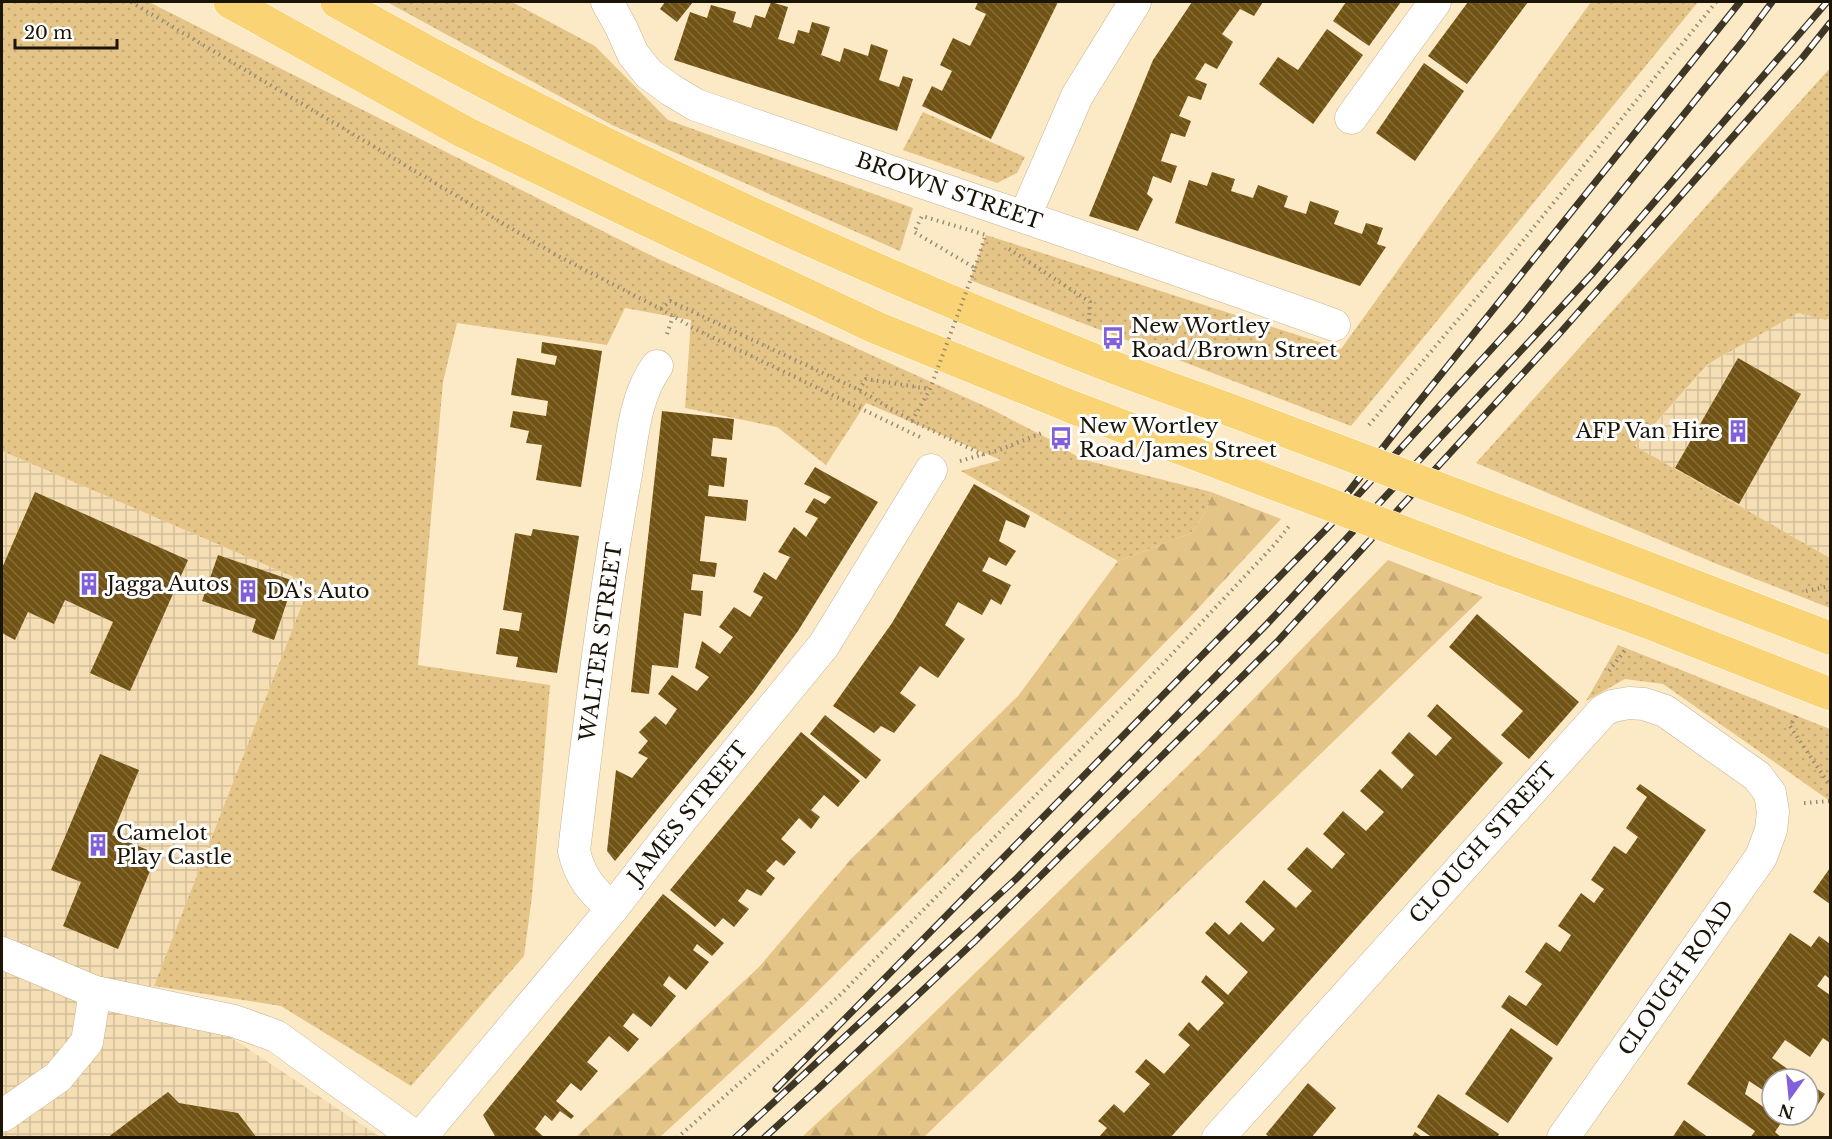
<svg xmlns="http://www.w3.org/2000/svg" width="1832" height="1139" font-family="'Libre Baskerville',serif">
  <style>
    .industrial { fill: url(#industrial-grid) }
    .green { fill: url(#green-dots) }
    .forest { fill: url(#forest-firs) }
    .building { fill: url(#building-back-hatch) }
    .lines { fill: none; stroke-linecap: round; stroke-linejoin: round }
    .street-casing { stroke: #c6b493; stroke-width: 33 }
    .primary-casing { stroke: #fff; stroke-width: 34 }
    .path { stroke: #988b72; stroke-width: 4; stroke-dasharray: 1.5 4.5; stroke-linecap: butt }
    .street { stroke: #fff; stroke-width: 32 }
    .primary { stroke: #fad474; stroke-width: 33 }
    .rail-casing { stroke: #3f3726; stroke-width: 7 }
    .rail { stroke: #fff; stroke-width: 4.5; stroke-dasharray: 14; stroke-linecap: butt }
    .primary-bridge-casing { stroke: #fff; stroke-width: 34; stroke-linecap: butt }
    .path-bridge { stroke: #988b72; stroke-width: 4; stroke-dasharray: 1.5 4.5; stroke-linecap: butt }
    .primary-bridge { stroke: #fad474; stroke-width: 33 }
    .labels { text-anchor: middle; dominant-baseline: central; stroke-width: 6; stroke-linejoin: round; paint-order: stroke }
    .street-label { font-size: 21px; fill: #1b1508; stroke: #fff }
    .poi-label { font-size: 21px; fill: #1b1508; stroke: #fff; text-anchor: start }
  </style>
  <defs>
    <pattern id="industrial-grid" width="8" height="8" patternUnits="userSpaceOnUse" patternTransform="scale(1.5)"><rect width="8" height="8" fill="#f5deb4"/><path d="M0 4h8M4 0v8" fill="none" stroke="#d1be99"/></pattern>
    <pattern id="green-dots" width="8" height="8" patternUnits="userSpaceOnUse" patternTransform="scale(1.5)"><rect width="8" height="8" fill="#e5c587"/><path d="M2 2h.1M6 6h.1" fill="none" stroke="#c4a873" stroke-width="1.8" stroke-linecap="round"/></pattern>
    <pattern id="forest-firs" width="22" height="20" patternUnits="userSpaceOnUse" patternTransform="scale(1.5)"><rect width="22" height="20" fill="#e5c587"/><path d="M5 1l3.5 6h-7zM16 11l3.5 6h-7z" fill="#c4a873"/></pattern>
    <pattern id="building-back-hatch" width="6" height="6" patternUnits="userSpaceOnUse" patternTransform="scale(1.5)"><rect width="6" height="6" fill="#715413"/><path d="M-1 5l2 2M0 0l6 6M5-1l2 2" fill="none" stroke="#846d3c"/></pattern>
  </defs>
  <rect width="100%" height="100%" fill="#fce9c6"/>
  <g class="industrial">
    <polygon points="1798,312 1826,320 1830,316 1830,558 1635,446 1709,364"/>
    <polygon points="2,451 310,584 154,986 380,1137 2,1137"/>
  </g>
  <g class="green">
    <polygon points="2,2 149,2 650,255 991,409 1053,441 1081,459 1211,492 1207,510 1191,533 1118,561 961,471 1001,460 866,403 826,465 777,427 685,408 691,320 625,308 607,345 457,323 443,382 418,665 550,685 532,896 524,956 411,1086 281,1006 154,986 310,584 2,451"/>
    <polygon points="387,2 512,2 595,46 668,120 913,208 900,251 612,125"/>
    <polygon points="1591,2 1698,2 1351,426 970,280 986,235 1341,349"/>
    <polygon points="1830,68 1830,316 1826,320 1798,313 1708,364 1635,446 1830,558 1830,608 1717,564 1476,463"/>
    <polygon points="923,112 1025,157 1017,173 997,183 903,150"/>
    <polygon points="1618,645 1830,729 1830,801 1663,684 1625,679 1586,701"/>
  </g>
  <g class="forest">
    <polygon points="1211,492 1281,519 1191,616 1041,769 804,1005 660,1137 576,1137 759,967 852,858 1018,696 1118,561 1191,533 1207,510"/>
    <polygon points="1388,560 1483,597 924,1137 802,1137 898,1048 1205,749"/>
  </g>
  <g class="building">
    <polygon points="665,2 693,2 677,22 660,9"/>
    <polygon points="771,2 788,7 778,39 794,44 798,30 809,33 812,22 830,27 821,55 840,62 844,48 868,56 871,44 888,50 879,80 899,87 903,76 913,79 897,131 674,60 690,12 707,18 711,5 736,12 733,22 751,28 755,15 765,18"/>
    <polygon points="978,2 1058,2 991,139 922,106 932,86 942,91 952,71 940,65 953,38 970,46 986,14 975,9"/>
    <polygon points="1192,2 1263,2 1254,16 1240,9 1222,34 1233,42 1217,69 1205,63 1195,79 1207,84 1201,100 1188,96 1179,116 1191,121 1185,137 1171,133 1161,161 1177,166 1171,183 1153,176 1147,194 1153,199 1138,231 1089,216 1153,60"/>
    <polygon points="1346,2 1401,2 1369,46 1333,21"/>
    <polygon points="1468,2 1528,2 1467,84 1428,56"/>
    <polygon points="1327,29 1363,55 1313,124 1259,84 1278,57 1298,70"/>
    <polygon points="1424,63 1464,91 1415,161 1376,133"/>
    <polygon points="1212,172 1235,179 1231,191 1253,198 1258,185 1288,196 1284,207 1306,214 1310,201 1339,211 1334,224 1362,234 1366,223 1383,228 1377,244 1386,247 1360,286 1175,223 1189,180 1207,186"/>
    <polygon points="542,342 602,351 581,487 536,480 542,445 526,443 529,431 510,427 513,411 546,416 548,401 511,395 517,358 555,365 557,356 541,353"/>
    <polygon points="1738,358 1801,394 1739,504 1675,468"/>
    <polygon points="662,411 734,419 732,440 713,438 711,456 727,458 724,487 709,485 708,496 748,500 746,521 705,516 700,561 717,563 715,577 693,574 691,590 703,591 701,616 684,613 678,668 652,665 649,694 631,692"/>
    <polygon points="815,467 878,502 798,631 753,693 615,861 607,851 616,770 632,778 648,758 638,753 648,741 639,732 655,716 666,725 677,709 658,694 672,675 697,691 709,677 695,668 702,641 720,654 733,637 719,627 734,607 750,617 763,597 753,592 764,572 776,580 790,557 778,552 794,527 806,537 818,518 805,512 814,498 825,504 831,497 804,484"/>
    <polygon points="974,484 1030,516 1025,528 1006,520 999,541 1016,551 1006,566 989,557 982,571 1011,585 1001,605 991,599 982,615 958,602 945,625 965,639 938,678 920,666 900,693 916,705 894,733 881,726 874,733 833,706 892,623"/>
    <polygon points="35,492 188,560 130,691 90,673 113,622 65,600 54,624 28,612 15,640 2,633 2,568"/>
    <polygon points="533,529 579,536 557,673 516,667 518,657 496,654 500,628 519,631 522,613 503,610 515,533 531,536"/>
    <polygon points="218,555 294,581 274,640 252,632 256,619 202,601"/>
    <polygon points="1477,614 1579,702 1529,759 1501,735 1523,711 1449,647"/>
    <polygon points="1437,704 1503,763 1170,1138 1098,1138 1107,1128 1098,1121 1114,1104 1124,1113 1150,1084 1135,1072 1146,1059 1164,1074 1190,1045 1178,1035 1189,1022 1198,1031 1224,1003 1201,982 1206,975 1228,995 1248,972 1205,933 1215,922 1229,935 1241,922 1263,942 1275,929 1245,902 1264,880 1296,908 1312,891 1287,869 1307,847 1332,869 1345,854 1323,834 1343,811 1366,831 1384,812 1360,791 1380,769 1402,789 1414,775 1391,753 1409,732 1436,756 1452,738 1427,716"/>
    <polygon points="825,715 881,760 866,779 810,734"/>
    <polygon points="801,732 860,781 838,807 824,795 811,810 820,817 811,829 799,818 781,839 796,852 784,866 776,860 766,871 775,878 761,896 747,889 738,901 749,909 734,927 723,918 715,927 670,890"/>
    <polygon points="100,754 139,770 112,835 157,854 118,949 63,926 81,882 51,870"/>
    <polygon points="1640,784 1706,830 1557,1046 1501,1007 1509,995 1526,1006 1542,984 1525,972 1546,942 1560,952 1571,935 1558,926 1581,893 1594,903 1604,889 1591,880 1614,846 1626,854 1638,837 1626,828 1647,797 1636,789"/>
    <polygon points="1830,868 1830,904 1813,892"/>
    <polygon points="663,894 724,943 712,956 697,944 693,950 709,962 686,990 669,976 663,985 676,996 651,1027 633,1013 623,1026 639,1039 628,1052 609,1036 587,1062 598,1071 581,1091 571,1083 556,1101 574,1116 571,1119 560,1111 552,1121 545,1115 535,1129 545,1138 496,1138 483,1115"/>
    <polygon points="1790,933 1811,947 1819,936 1830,944 1830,979 1825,975 1817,986 1830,995 1830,1043 1823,1038 1810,1057 1785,1040 1772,1058 1802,1079 1772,1079 1772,1096 1749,1081 1745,1094 1772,1113 1772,1115 1783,1120 1775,1132 1782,1138 1750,1138 1755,1131 1687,1084"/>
    <polygon points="1511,1028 1553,1058 1508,1123 1465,1094"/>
    <polygon points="1308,1083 1336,1108 1311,1138 1270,1138 1266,1134"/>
    <polygon points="1808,1083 1825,1094 1807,1120 1800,1115 1808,1115"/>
    <polygon points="168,1092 179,1103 238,1113 257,1138 107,1138"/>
    <polygon points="1438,1094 1499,1134 1497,1138 1433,1138 1417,1127"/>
    <polygon points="1684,1120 1709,1138 1672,1138"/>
    <polygon points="1415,1132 1423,1138 1411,1138"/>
  </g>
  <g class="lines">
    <g class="street-casing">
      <g id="street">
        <path d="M607,2l14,25 12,27 16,20 22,16 25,15c212,73 426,144 638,220"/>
        <polyline points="1351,118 1435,2"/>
        <polyline points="1025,216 1077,96 1135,2"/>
        <path d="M612,909c-20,-19 -32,-31 -38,-58 15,-124 29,-249 51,-371 7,-38 9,-83 32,-114"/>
        <polyline points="2,953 95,992 234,1021 276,1036 417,1138"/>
        <polyline points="2,1116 58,1077 87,1042 95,992"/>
        <polyline points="420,1138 612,909 684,816 824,645 931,470"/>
        <polyline points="1218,1138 1603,711 1612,706 1629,703 1644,704 1665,711 1757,776 1770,793 1773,812 1771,830 1761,857 1563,1138"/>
      </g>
    </g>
    <g class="primary-casing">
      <g id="primary">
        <polyline points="230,2 464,132 651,222 877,328 1072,407 1225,465"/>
        <path d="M337,2c241,136 493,253 750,355 55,22 111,41 167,62"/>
        <polyline points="1538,526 1830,638"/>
        <polyline points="1503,570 1647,622 1830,694"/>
      </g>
    </g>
    <g class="path">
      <polyline points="131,2 556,255 661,309 695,329 922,438"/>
      <polyline points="1009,249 1090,302 1089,321"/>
      <polyline points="975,268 985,237"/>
      <polyline points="661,309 670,301 859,390 912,421 984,455"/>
      <polyline points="667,334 673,316"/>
      <polyline points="859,390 866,379 930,389"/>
      <polyline points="1369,425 1483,290 1716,2"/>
      <polyline points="960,461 1002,449 1044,432"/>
      <polyline points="1806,591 1830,586"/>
      <polyline points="1609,671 1626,649"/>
      <polyline points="1796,716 1790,726 1830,786"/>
      <polyline points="1804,803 1830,801"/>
      <polyline points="677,1138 839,996 1126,703 1275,544 1290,525"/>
    </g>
    <use href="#street" class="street"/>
    <use href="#primary" class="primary"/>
    <g class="rail-casing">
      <g id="rail">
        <polyline points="1340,503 1406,418 1740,2"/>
        <polyline points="776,1089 1336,519 1519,319 1743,41 1772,2"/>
        <polyline points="735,1138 1017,878 1267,624 1593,273 1827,2"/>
        <polyline points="764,1138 819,1088 975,941 1277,642 1560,333 1803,57 1830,23"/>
      </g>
    </g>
    <use href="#rail" class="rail"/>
    <g class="primary-bridge-casing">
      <g id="primary-bridge">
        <polyline points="1254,419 1538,526"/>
        <polyline points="1225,465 1503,570"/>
      </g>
    </g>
    <polyline class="path-bridge" points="912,421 930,389 975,268 914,232 922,216 986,235"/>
    <use href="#primary-bridge" class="primary-bridge"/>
  </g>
  <defs>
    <g id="bus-bare" transform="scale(1.8)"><path d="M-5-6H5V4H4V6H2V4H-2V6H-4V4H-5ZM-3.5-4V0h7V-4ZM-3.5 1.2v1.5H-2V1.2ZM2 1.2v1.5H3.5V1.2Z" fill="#8260da" stroke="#fff" stroke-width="2.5" paint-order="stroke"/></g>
    <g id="building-bare" transform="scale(1.8)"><path d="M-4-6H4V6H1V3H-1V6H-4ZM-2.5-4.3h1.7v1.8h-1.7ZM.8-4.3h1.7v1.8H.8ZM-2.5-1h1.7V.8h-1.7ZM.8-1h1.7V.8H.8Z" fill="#8260da" stroke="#fff" stroke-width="2.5" paint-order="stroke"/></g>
  </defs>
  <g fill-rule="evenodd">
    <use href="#bus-bare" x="1113" y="338"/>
    <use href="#building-bare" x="1738" y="431"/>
    <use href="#bus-bare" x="1061" y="438"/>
    <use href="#building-bare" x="89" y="584"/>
    <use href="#building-bare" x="248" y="591"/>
    <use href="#building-bare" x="98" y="845"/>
  </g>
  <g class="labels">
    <g class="street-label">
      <text transform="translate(949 191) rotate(19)">BROWN STREET</text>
      <text transform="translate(601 642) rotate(-82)">WALTER STREET</text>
      <text transform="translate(688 813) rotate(-51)">JAMES STREET</text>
      <text transform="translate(1483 843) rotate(-48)">CLOUGH STREET</text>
      <text transform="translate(1676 978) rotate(-55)">CLOUGH ROAD</text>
    </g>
    <g class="poi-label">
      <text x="1131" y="326">New Wortley<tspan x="1131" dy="24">Road/Brown Street</tspan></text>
      <text x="1079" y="426">New Wortley<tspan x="1079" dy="24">Road/James Street</tspan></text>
      <text x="1720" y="431" text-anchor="end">AFP Van Hire</text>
      <text x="107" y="584">Jagga Autos</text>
      <text x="266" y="591">DA's Auto</text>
      <text x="116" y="833">Camelot<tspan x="116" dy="24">Play Castle</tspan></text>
    </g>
  </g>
  <rect width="1832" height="1139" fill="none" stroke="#1b1508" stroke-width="6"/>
  <g transform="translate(1790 1097) rotate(195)"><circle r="28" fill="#ffffff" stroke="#a4a19c" stroke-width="1.5"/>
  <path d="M0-4.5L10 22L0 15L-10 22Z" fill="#8260da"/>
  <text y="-9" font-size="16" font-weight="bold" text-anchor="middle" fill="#1b1508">N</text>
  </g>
  <path d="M15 39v9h102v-9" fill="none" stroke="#1b1508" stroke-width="3"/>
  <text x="24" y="39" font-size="18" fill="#1b1508" stroke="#ffffff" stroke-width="4.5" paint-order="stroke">20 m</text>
</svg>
